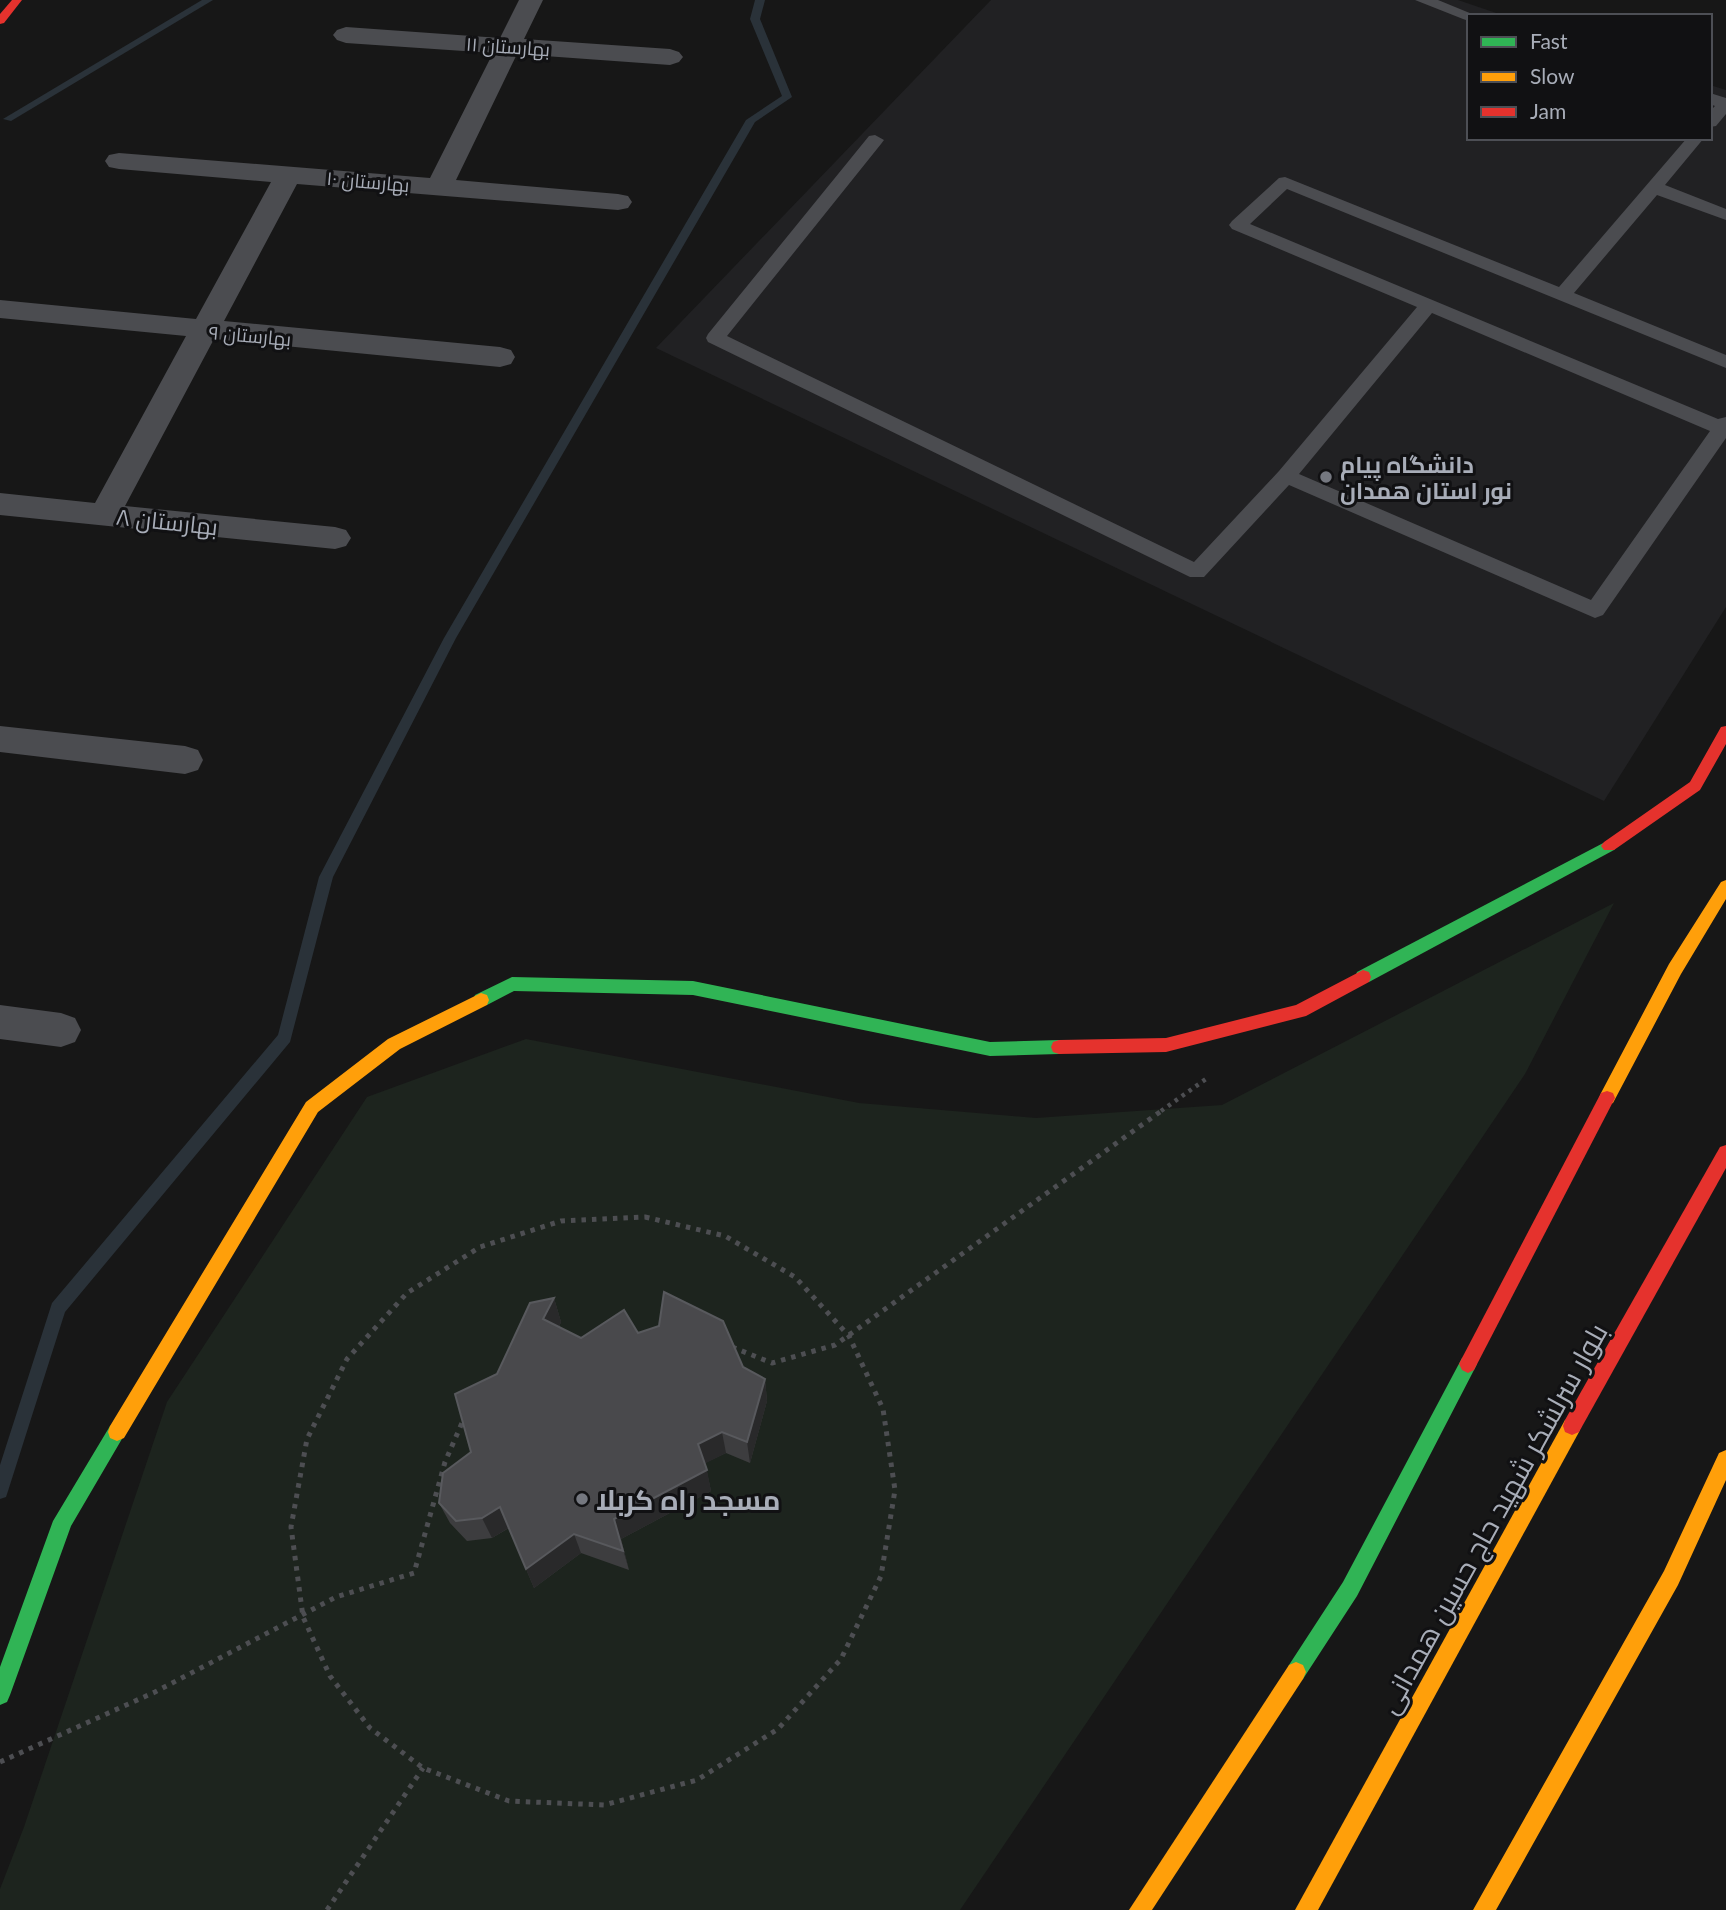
<svg xmlns="http://www.w3.org/2000/svg" width="1726" height="1910" font-family="Lato,Cairo,sans-serif">
  <style>
    .built { fill: #212123 }
    .green { fill: #1d241e }
    .lines { fill: none; stroke-linecap: round; stroke-linejoin: round }
    .stream { fill: #2a3239; fill-rule: evenodd }
    .path-far1 { stroke: #4d4e52; stroke-width: 4.5; stroke-dasharray: 3.5 5; stroke-linecap: butt }
    .path { stroke: #4d4e52; stroke-width: 5; stroke-dasharray: 4.5 6; stroke-linecap: butt }
    .lane { fill: #4b4c50; fill-rule: evenodd }
    .street { fill: #4b4c50; fill-rule: evenodd }
    .fast { fill: #30b455; fill-rule: evenodd }
    .slow { fill: #ff9f0a; fill-rule: evenodd }
    .jam { fill: #e5322d; fill-rule: evenodd }
    .wall { fill: #3d3d3f }
    .shaded-wall { fill: #29292a }
    .building { fill: #49494c; stroke: #58595d; stroke-width: 2 }
    .poi-dot { fill: #757880; stroke: #111113; stroke-width: 2.5 }
    .labels { text-anchor: middle; dominant-baseline: central; stroke-width: 6; stroke-linejoin: round; paint-order: stroke }
    .far-street-label { font-size: 19px; fill: #a8adb8; stroke: #111113 }
    .poi-label { font-size: 23px; font-weight: bold; fill: #a8adb8; stroke: #111113; text-anchor: start }
    .street-label { font-size: 23px; fill: #a8adb8; stroke: #111113 }
    .near-poi-label { font-size: 28px; font-weight: bold; fill: #a8adb8; stroke: #111113; text-anchor: start }
    .near-street-label { font-size: 28px; fill: #a8adb8; stroke: #111113 }
  </style>
  <rect width="100%" height="100%" fill="#171717"/>
  <polygon class="built" points="991,0 1458,0 1505,16 1469,16 1469,138 1710,138 1710,85 1726,90 1726,607 1604,801 656,348"/>
  <polygon class="green" points="1614,903 1525,1074 960,1910 0,1910 0,1889 24,1827 167,1402 367,1097 526,1039 859,1103 1036,1118 1222,1105"/>
  <g class="lines">
    <g class="stream">
      <polygon points="202,0 213,0 11,121 3,119"/>
      <polygon points="755,0 765,0 760,19 792,97 755,122 456,638 333,877 290,1042 65,1312 8,1491 6,1497 0,1499 0,1465 52,1303 278,1035 319,877 444,638 746,120 782,96 750,19"/>
    </g>
    <polyline class="path-far1" points="1161,1111 1206,1079"/>
    <g class="path">
      <polygon points="645,1217 725,1236 795,1277 849,1336 883,1409 895,1490 881,1576 841,1659 778,1729 697,1780 604,1805 509,1801 423,1768 370,1728 330,1676 303,1617 291,1527 307,1439 347,1359 407,1293 480,1247 561,1221"/>
      <polyline points="732,1347 772,1363 835,1345 1164,1109"/>
      <polyline points="0,1762 155,1692 336,1597 414,1573 445,1462 465,1416"/>
      <polyline points="327,1910 423,1768"/>
    </g>
    <g class="lane">
      <polygon points="1415,0 1438,0 1477,16 1469,16 1469,21 1463,19"/>
      <polygon points="1710,93 1726,98 1726,114 1716,126 1710,127 1710,111 1715,106 1710,104"/>
      <path d="M875,135l9,5 -3,4 -154,192 467,226 85,-91 138,-164 -185,-78 -3,-4 3,-4 47,-43 6,-1 274,110 128,-149h17l-39,47 61,24v11l-69,-25 -83,98 152,62v13l-439,-179 -37,35 468,195 8,-2v21l-123,177 -8,3 -306,-133 -85,92h-14l-482,-235 -2,-4 2,-4 161,-198zM1432,313l278,118 -119,169 -292,-126z"/>
    </g>
    <g class="street">
      <polygon points="519,0 543,0 524,39 670,49 679,52 683,57 679,62 670,65 517,54 456,180 618,194 628,196 632,202 628,208 618,210 297,184 224,321 500,347 511,350 515,357 511,364 500,367 214,339 125,506 335,527 346,530 351,538 346,546 335,549 0,515 0,493 95,503 186,336 0,318 0,300 196,319 271,182 119,169 109,167 105,161 109,155 119,153 430,178 493,53 346,43 337,40 333,35 337,30 346,27 500,38"/>
      <polygon points="0,726 185,746 198,750 203,760 198,770 185,774 0,752"/>
      <polygon points="0,1005 61,1013 75,1018 81,1030 75,1042 61,1047 0,1039"/>
    </g>
    <g class="fast">
      <polygon points="1609,840 1614,842 1617,846 1614,850 1369,982 1357,982 1355,977 1357,972"/>
      <polygon points="512,977 693,981 990,1042 1059,1040 1065,1042 1067,1047 1065,1052 1059,1054 990,1056 693,995 514,991 487,1005 475,1005 473,1000 475,995"/>
      <polygon points="1468,1355 1474,1358 1477,1364 1474,1370 1357,1596 1303,1679 1296,1682 1289,1679 1286,1672 1289,1665 1343,1582 1462,1358"/>
      <polygon points="117,1423 124,1426 126,1432 71,1526 10,1695 7,1702 0,1705 0,1667 53,1521 110,1426"/>
    </g>
    <g class="slow">
      <polygon points="1726,880 1726,899 1681,974 1613,1103 1607,1105 1601,1103 1599,1098 1601,1093 1669,964 1721,882"/>
      <polygon points="481,993 487,995 489,1000 487,1005 400,1049 318,1112 124,1438 117,1441 110,1438 108,1432 110,1426 306,1102 388,1039"/>
      <polygon points="1572,1417 1579,1420 1581,1426 1579,1432 1318,1910 1295,1910 1565,1420"/>
      <polygon points="1726,1450 1726,1480 1678,1585 1496,1910 1473,1910 1664,1571 1719,1453"/>
      <polygon points="1296,1662 1303,1665 1306,1672 1303,1679 1152,1910 1129,1910 1289,1665"/>
    </g>
    <g class="jam">
      <polygon points="12,0 22,0 4,23 0,24 0,14"/>
      <polygon points="1726,726 1726,744 1700,790 1614,850 1604,850 1601,846 1604,842 1690,782 1721,727"/>
      <polygon points="1363,970 1369,972 1371,977 1369,982 1306,1016 1166,1052 1059,1054 1053,1052 1051,1047 1053,1042 1059,1040 1166,1038 1296,1005"/>
      <polygon points="1607,1091 1613,1093 1615,1098 1474,1370 1468,1373 1462,1370 1459,1364 1462,1358 1601,1093"/>
      <polygon points="1726,1145 1726,1168 1579,1432 1572,1435 1565,1432 1563,1426 1565,1420 1720,1147"/>
    </g>
  </g>
  <polygon class="wall" points="554,1298 561,1322 559,1327 581,1338 638,1333 743,1367 765,1379 767,1401 750,1463 726,1453 705,1463 711,1491 621,1539 629,1570 581,1553 534,1588 526,1569 509,1528 492,1538 467,1541 450,1523 439,1503 471,1452"/>
  <g class="shaded-wall">
    <polygon points="554,1298 561,1322 551,1343 543,1319"/>
    <polygon points="765,1379 767,1401 750,1463 747,1442"/>
    <polygon points="722,1432 726,1453 702,1465 698,1444"/>
    <polygon points="707,1470 711,1491 621,1539 629,1570 614,1519"/>
    <polygon points="500,1507 510,1527 492,1538 482,1518"/>
    <polygon points="574,1534 581,1553 534,1588 526,1569"/>
  </g>
  <polygon class="building" points="664,1292 723,1321 743,1367 765,1379 747,1442 722,1432 698,1444 707,1470 614,1519 623,1551 574,1534 526,1569 500,1507 482,1518 456,1521 439,1503 443,1473 471,1452 455,1394 497,1374 530,1303 554,1298 543,1319 581,1338 624,1310 638,1333 659,1326"/>
  <g class="poi-dot">
    <circle cx="1326" cy="477" r="7"/>
    <circle cx="582" cy="1499" r="7"/>
  </g>
  <g class="labels">
    <g class="far-street-label">
      <text transform="translate(508 46) rotate(4)">بهارستان ۱۱</text>
      <text transform="translate(368 181) rotate(5)">بهارستان ۱۰</text>
      <text transform="translate(250 335) rotate(5)">بهارستان ۹</text>
    </g>
    <g class="poi-label">
      <text x="1340" y="464">دانشگاه پیام<tspan x="1340" dy="26">نور استان همدان</tspan></text>
    </g>
    <g class="street-label">
      <text transform="translate(167 521) rotate(6)">بهارستان ۸</text>
    </g>
    <g class="near-poi-label">
      <text x="596" y="1499">مسجد راه کربلا</text>
    </g>
    <g class="near-street-label">
      <text transform="translate(1492 1518) rotate(-61)">بلوار سرلشکر شهید حاج حسین همدانی</text>
    </g>
  </g>
  <rect x="1467" y="14" width="245" height="126" fill="#111113" stroke="#4d4f55" stroke-width="2"/>
  <rect x="1481" y="37" width="35" height="10" fill="#30b455" stroke="#4d4f55" stroke-width="2"/>
  <text x="1530" y="49" font-size="21" fill="#a8adb8">Fast</text>
  <rect x="1481" y="72" width="35" height="10" fill="#ff9f0a" stroke="#4d4f55" stroke-width="2"/>
  <text x="1530" y="84" font-size="21" fill="#a8adb8">Slow</text>
  <rect x="1481" y="107" width="35" height="10" fill="#e5322d" stroke="#4d4f55" stroke-width="2"/>
  <text x="1530" y="119" font-size="21" fill="#a8adb8">Jam</text>
</svg>
